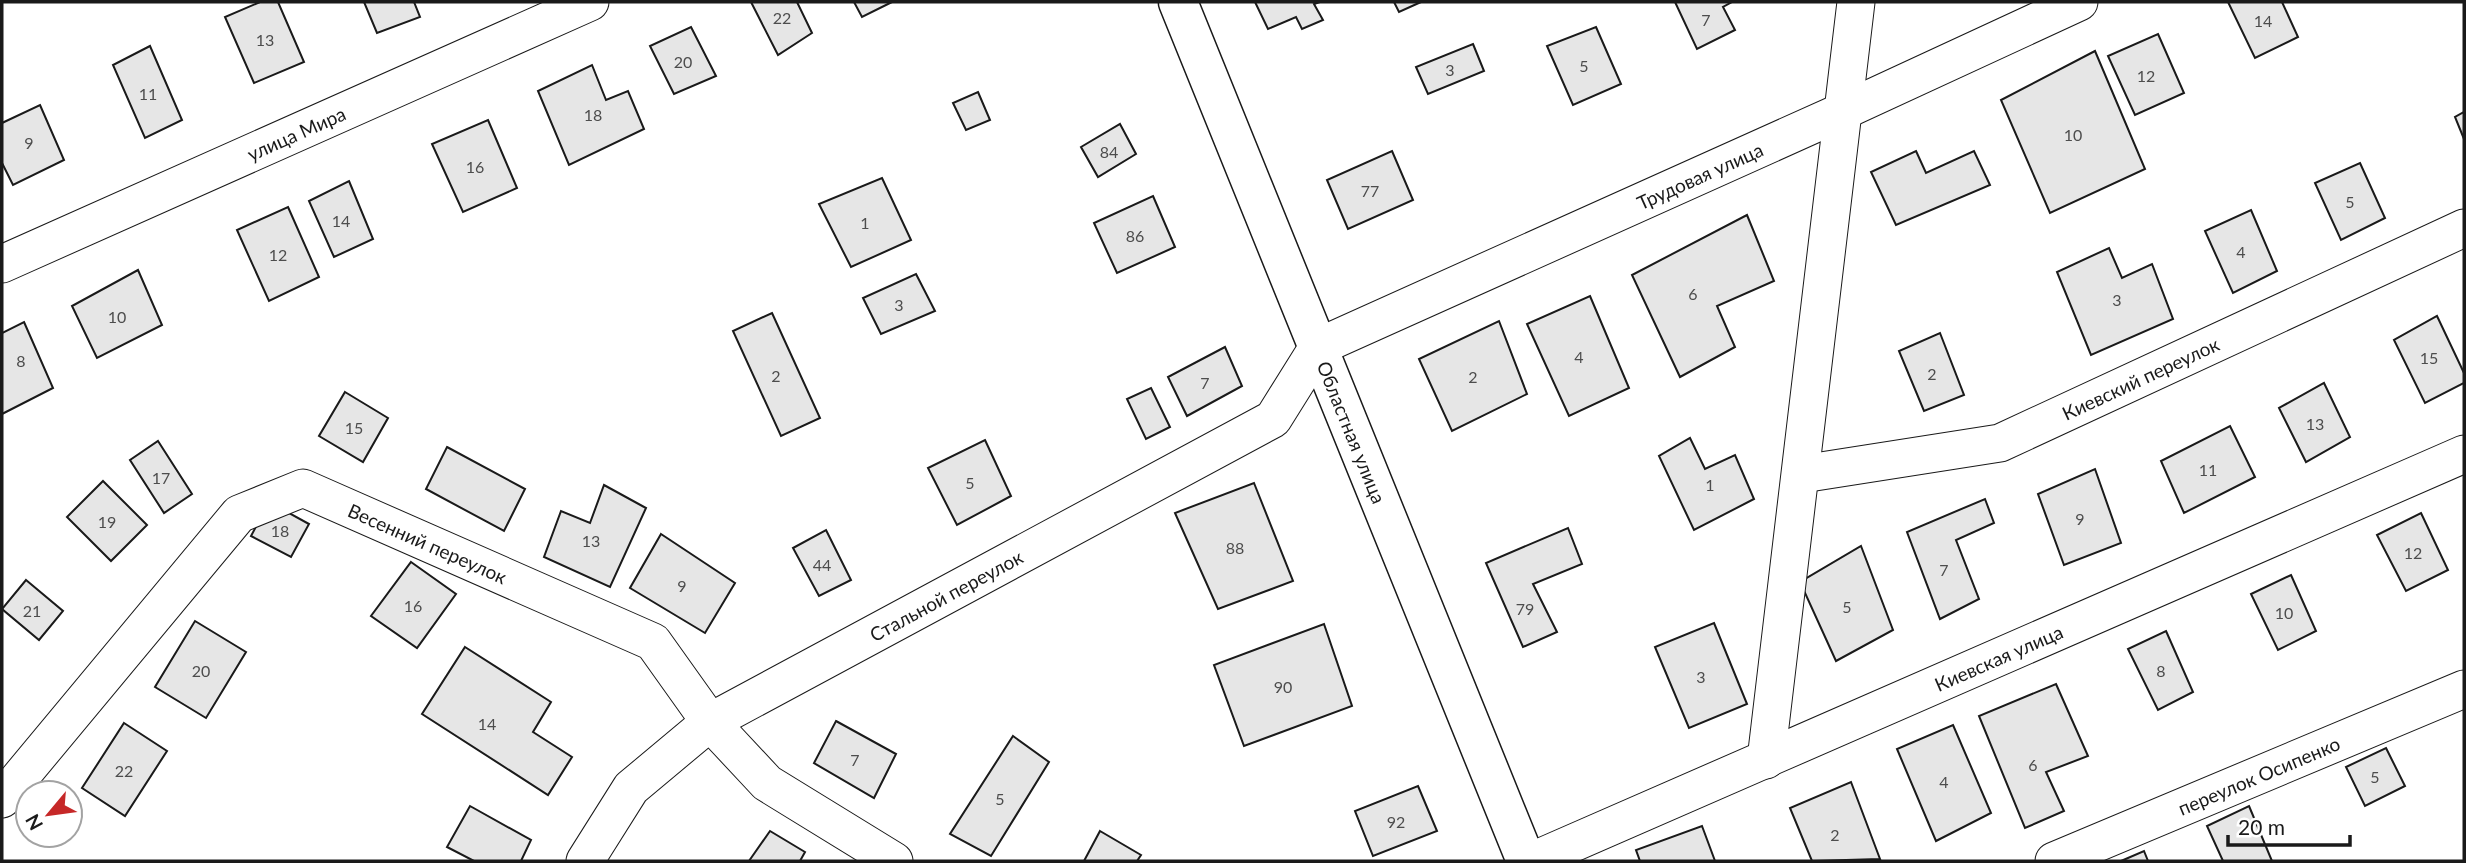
<svg xmlns="http://www.w3.org/2000/svg" width="2466" height="863" font-family="Lato,sans-serif">
  <style>
    .building { fill: #e6e6e6; stroke: #1a1a1a; stroke-width: 2 }
    .lines { fill: none; stroke-linecap: round; stroke-linejoin: round }
    .minor-casing { stroke: #1a1a1a; stroke-width: 39 }
    .secondary-casing { stroke: #1a1a1a; stroke-width: 41 }
    .minor { stroke: #fff; stroke-width: 37 }
    .secondary { stroke: #fff; stroke-width: 38 }
    .labels { text-anchor: middle; dominant-baseline: central; stroke-width: 5; stroke-linejoin: round; paint-order: stroke }
    .number-label { font-size: 16px; fill: #4d4d4d }
    .street-label { font-size: 19px; fill: #1a1a1a; stroke: #fff }
  </style>
  <rect width="100%" height="100%" fill="#fff"/>
  <g class="building">
    <polygon points="260,2 278,2 304,62 254,83 225,17"/>
    <polygon points="364,2 414,2 420,17 377,33"/>
    <polygon points="751,2 797,2 812,33 778,55"/>
    <polygon points="854,2 892,2 862,17"/>
    <polygon points="1255,2 1320,2 1314,4 1323,20 1302,29 1296,17 1268,29"/>
    <polygon points="1394,2 1421,2 1399,12"/>
    <polygon points="1675,2 1732,2 1723,7 1735,30 1697,49"/>
    <polygon points="2228,2 2282,2 2298,37 2255,58"/>
    <polygon points="691,27 716,76 674,94 650,46"/>
    <polygon points="1596,27 1621,84 1573,105 1547,46"/>
    <polygon points="2158,34 2184,93 2135,115 2108,56"/>
    <polygon points="1473,44 1484,71 1428,94 1416,67"/>
    <polygon points="150,46 182,120 145,138 113,65"/>
    <polygon points="2095,51 2145,169 2050,213 2001,100"/>
    <polygon points="592,65 606,100 628,91 644,129 569,165 538,91"/>
    <polygon points="978,92 990,120 966,130 953,103"/>
    <polygon points="40,105 64,160 13,185 2,163 2,123"/>
    <polygon points="2464,112 2464,139 2455,117"/>
    <polygon points="488,120 517,188 463,212 432,144"/>
    <polygon points="1120,124 1136,154 1098,177 1081,147"/>
    <polygon points="1392,151 1413,200 1348,229 1327,180"/>
    <polygon points="1916,151 1926,173 1974,151 1990,185 1896,225 1871,172"/>
    <polygon points="2360,163 2385,218 2341,240 2315,183"/>
    <polygon points="882,178 911,240 851,267 819,204"/>
    <polygon points="349,181 373,239 334,257 309,201"/>
    <polygon points="1153,196 1175,247 1117,273 1094,223"/>
    <polygon points="288,207 319,277 269,301 237,230"/>
    <polygon points="2251,210 2277,271 2233,293 2205,231"/>
    <polygon points="1747,215 1774,281 1717,306 1735,347 1680,377 1632,275"/>
    <polygon points="2109,248 2122,278 2152,264 2173,319 2091,355 2057,272"/>
    <polygon points="138,270 162,325 97,358 72,306"/>
    <polygon points="916,274 935,311 881,334 863,298"/>
    <polygon points="1590,296 1629,388 1569,416 1527,324"/>
    <polygon points="772,313 820,418 781,436 733,331"/>
    <polygon points="2437,316 2464,373 2464,383 2425,403 2394,340"/>
    <polygon points="1499,321 1527,394 1452,431 1419,359"/>
    <polygon points="24,322 53,388 2,414 2,333"/>
    <polygon points="1940,333 1964,395 1924,411 1899,351"/>
    <polygon points="1225,347 1242,386 1187,416 1168,377"/>
    <polygon points="2324,383 2350,437 2306,462 2279,408"/>
    <polygon points="1151,388 1170,427 1146,439 1127,399"/>
    <polygon points="345,392 388,418 363,462 319,436"/>
    <polygon points="2230,426 2255,477 2184,513 2161,461"/>
    <polygon points="1690,438 1705,469 1735,455 1754,499 1694,530 1659,456"/>
    <polygon points="985,440 1011,496 957,525 928,468"/>
    <polygon points="158,441 192,494 164,513 130,460"/>
    <polygon points="447,447 525,489 504,531 426,489"/>
    <polygon points="2095,469 2121,543 2064,565 2038,494"/>
    <polygon points="103,481 147,525 111,561 67,517"/>
    <polygon points="1254,483 1293,581 1218,609 1175,513"/>
    <polygon points="604,485 646,508 610,587 544,557 561,511 590,523"/>
    <polygon points="1985,499 1994,523 1956,540 1979,599 1940,619 1907,532"/>
    <polygon points="269,502 309,524 291,557 251,536"/>
    <polygon points="2421,513 2448,570 2406,591 2377,535"/>
    <polygon points="1568,528 1582,564 1533,584 1557,632 1523,647 1486,563"/>
    <polygon points="826,530 851,580 819,596 793,548"/>
    <polygon points="661,534 735,583 705,633 630,588"/>
    <polygon points="1861,546 1893,630 1836,661 1800,582"/>
    <polygon points="411,562 456,594 417,648 371,616"/>
    <polygon points="2291,575 2316,631 2278,650 2251,594"/>
    <polygon points="26,580 63,611 39,640 2,609"/>
    <polygon points="195,621 246,652 206,718 155,687"/>
    <polygon points="1714,623 1747,704 1689,728 1655,647"/>
    <polygon points="1324,624 1352,706 1244,746 1214,665"/>
    <polygon points="2166,631 2193,692 2158,710 2128,649"/>
    <polygon points="465,647 551,702 533,732 572,757 548,795 422,714"/>
    <polygon points="2056,684 2088,756 2046,772 2064,811 2025,828 1979,716"/>
    <polygon points="836,721 896,754 874,798 814,763"/>
    <polygon points="124,723 167,751 125,816 82,788"/>
    <polygon points="1953,725 1991,813 1936,841 1897,749"/>
    <polygon points="1013,736 1049,762 991,856 950,834"/>
    <polygon points="2386,748 2405,786 2365,806 2346,767"/>
    <polygon points="1851,782 1880,859 1812,861 1790,808"/>
    <polygon points="1418,786 1437,831 1373,856 1355,811"/>
    <polygon points="470,806 531,840 521,861 474,861 447,847"/>
    <polygon points="2249,806 2272,861 2223,861 2207,826"/>
    <polygon points="1702,826 1715,861 1640,861 1636,850"/>
    <polygon points="770,831 805,852 800,861 749,861"/>
    <polygon points="1100,831 1141,855 1137,861 1084,861"/>
    <polygon points="2144,851 2148,861 2121,861"/>
  </g>
  <g class="lines">
    <g class="minor-casing">
      <g id="minor">
        <path id="s1" d="M2,264l588,-262"/>
        <path id="s2" d="M1802,474l198,-31 464,-215"/>
        <polyline points="1766,760 1856,2"/>
        <path id="s3" d="M2,799l237,-285 64,-26 350,154 57,80 57,61 127,78"/>
        <path id="s4" d="M585,861l46,-73 79,-66 563,-303 45,-72 523,-235 238,-110"/>
        <path id="s5" d="M1532,861l932,-407"/>
        <path id="s6" d="M2054,861l410,-172"/>
      </g>
    </g>
    <g class="secondary-casing">
      <g id="secondary">
        <path id="s7" d="M1178,2l348,859"/>
      </g>
    </g>
    <use href="#minor" class="minor"/>
    <use href="#secondary" class="secondary"/>
  </g>
  <g class="labels">
    <g class="number-label">
      <text x="782" y="17">22</text>
      <text x="1706" y="19">7</text>
      <text x="2263" y="20">14</text>
      <text x="265" y="39">13</text>
      <text x="683" y="61">20</text>
      <text x="1584" y="65">5</text>
      <text x="1450" y="69">3</text>
      <text x="2146" y="75">12</text>
      <text x="148" y="93">11</text>
      <text x="593" y="114">18</text>
      <text x="2073" y="134">10</text>
      <text x="29" y="142">9</text>
      <text x="1109" y="151">84</text>
      <text x="475" y="166">16</text>
      <text x="1370" y="190">77</text>
      <text x="2350" y="201">5</text>
      <text x="341" y="220">14</text>
      <text x="865" y="222">1</text>
      <text x="1135" y="235">86</text>
      <text x="2241" y="251">4</text>
      <text x="278" y="254">12</text>
      <text x="1693" y="293">6</text>
      <text x="2117" y="299">3</text>
      <text x="899" y="304">3</text>
      <text x="117" y="316">10</text>
      <text x="1579" y="356">4</text>
      <text x="2429" y="357">15</text>
      <text x="21" y="360">8</text>
      <text x="1932" y="373">2</text>
      <text x="776" y="375">2</text>
      <text x="1473" y="376">2</text>
      <text x="1205" y="382">7</text>
      <text x="2315" y="423">13</text>
      <text x="354" y="427">15</text>
      <text x="2208" y="469">11</text>
      <text x="161" y="477">17</text>
      <text x="970" y="482">5</text>
      <text x="1710" y="484">1</text>
      <text x="2080" y="518">9</text>
      <text x="107" y="521">19</text>
      <text x="280" y="530">18</text>
      <text x="591" y="540">13</text>
      <text x="1235" y="547">88</text>
      <text x="2413" y="552">12</text>
      <text x="822" y="564">44</text>
      <text x="1944" y="569">7</text>
      <text x="682" y="585">9</text>
      <text x="413" y="605">16</text>
      <text x="1847" y="606">5</text>
      <text x="1525" y="608">79</text>
      <text x="32" y="610">21</text>
      <text x="2284" y="612">10</text>
      <text x="201" y="670">20</text>
      <text x="2161" y="670">8</text>
      <text x="1701" y="676">3</text>
      <text x="1283" y="686">90</text>
      <text x="487" y="723">14</text>
      <text x="855" y="759">7</text>
      <text x="2033" y="764">6</text>
      <text x="124" y="770">22</text>
      <text x="2375" y="776">5</text>
      <text x="1944" y="781">4</text>
      <text x="1000" y="798">5</text>
      <text x="1396" y="821">92</text>
      <text x="1835" y="834">2</text>
    </g>
    <g class="street-label">
      <text stroke="none"><textPath href="#s1" startOffset="322">улица Мира</textPath></text>
      <text stroke="none"><textPath href="#s4" startOffset="1332">Трудовая улица</textPath></text>
      <text stroke="none"><textPath href="#s2" startOffset="355">Киевский переулок</textPath></text>
      <text stroke="none"><textPath href="#s7" startOffset="464">Областная улица</textPath></text>
      <text stroke="none"><textPath href="#s3" startOffset="576">Весенний переулок</textPath></text>
      <text stroke="none"><textPath href="#s4" startOffset="457">Стальной переулок</textPath></text>
      <text stroke="none"><textPath href="#s5" startOffset="509">Киевская улица</textPath></text>
      <text stroke="none"><textPath href="#s6" startOffset="222">переулок Осипенко</textPath></text>
    </g>
  </g>
  <rect width="2466" height="863" fill="none" stroke="#1a1a1a" stroke-width="7"/>
  <g transform="translate(49 814) rotate(241)"><circle r="33" fill="#ffffff" stroke="#a3a3a3" stroke-width="2"/>
  <path d="M0-5L12 26L0 18L-12 26Z" fill="#c62828"/>
  <text y="-10" font-size="19" font-weight="bold" text-anchor="middle" fill="#1a1a1a">N</text>
  </g>
  <path d="M2228 835v10h122v-10" fill="none" stroke="#1a1a1a" stroke-width="3.5"/>
  <text x="2238" y="835" font-size="21" fill="#1a1a1a" stroke="#ffffff" stroke-width="5" paint-order="stroke">20 m</text>
</svg>
